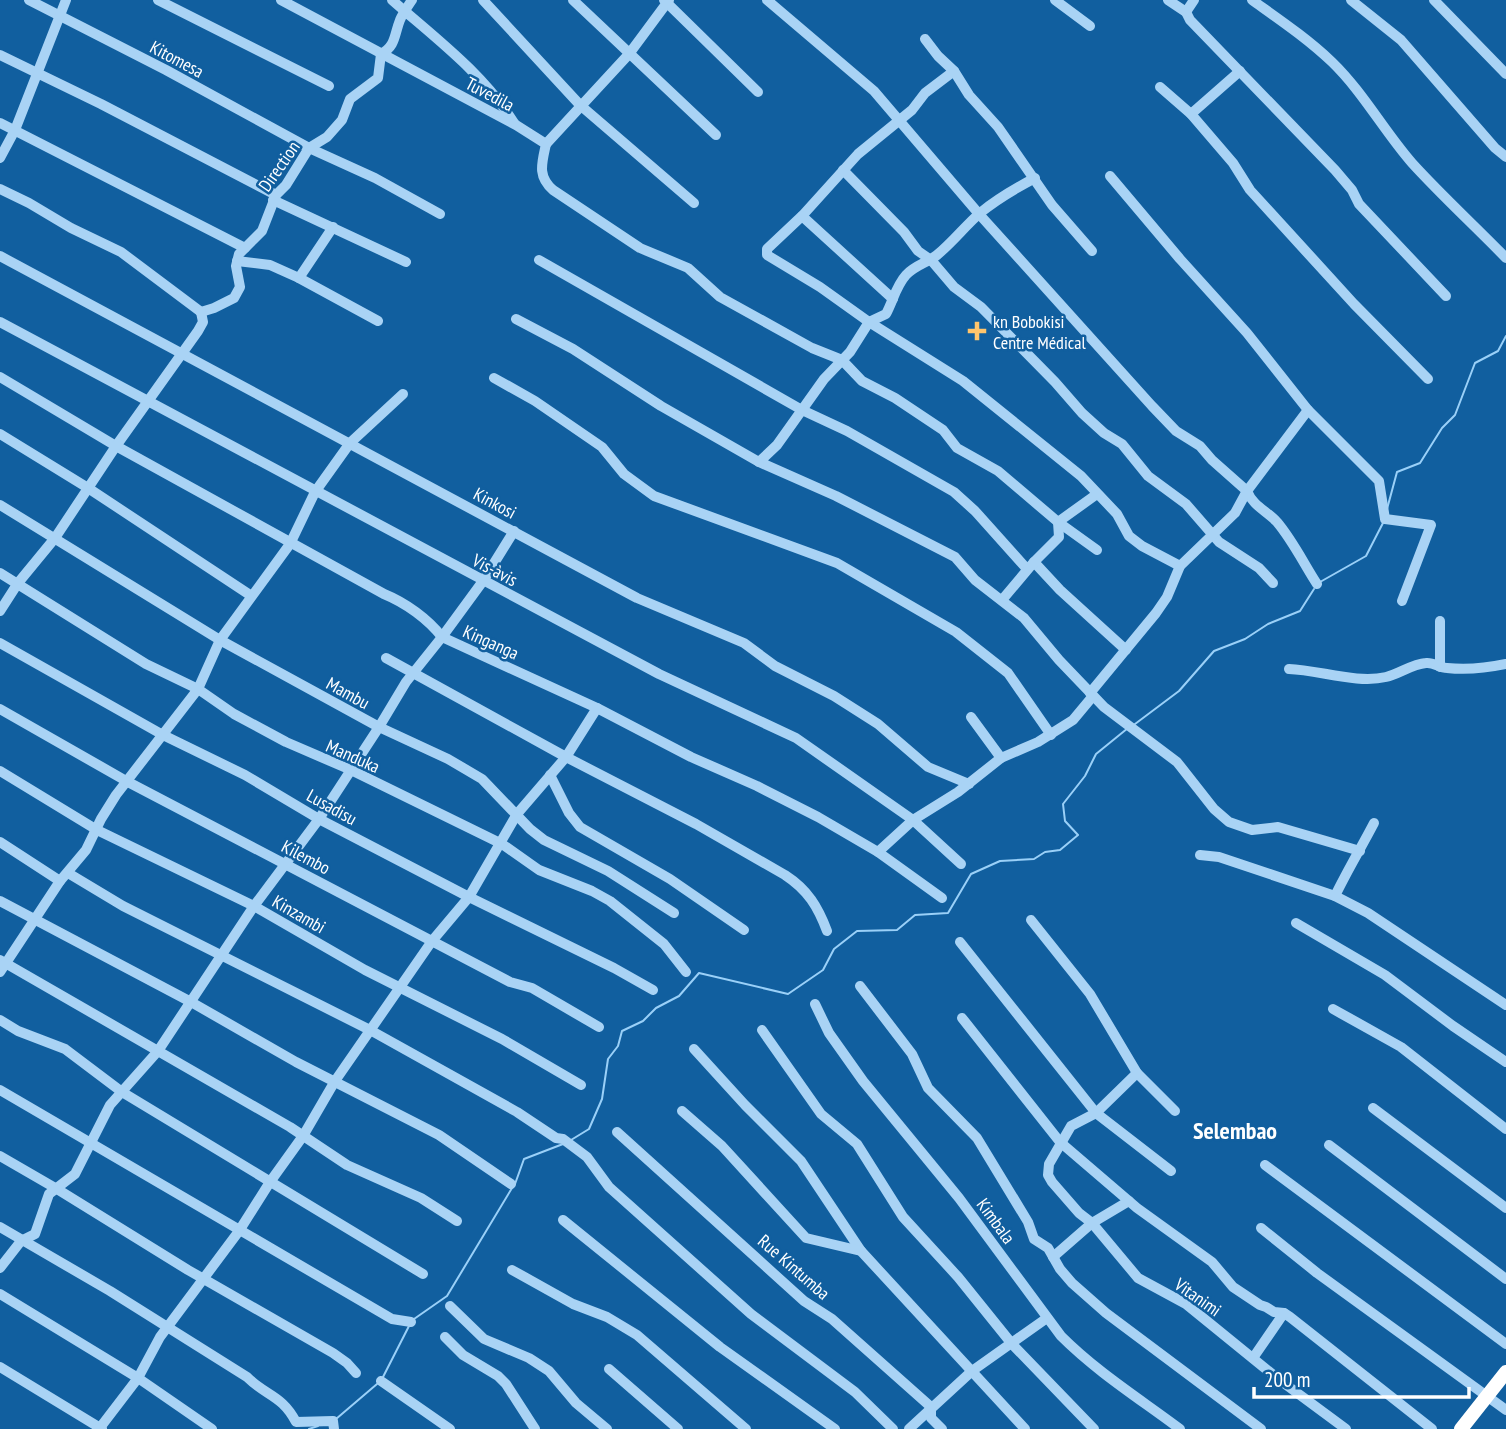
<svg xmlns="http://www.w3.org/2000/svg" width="1506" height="1429" font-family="'PT Sans Narrow',sans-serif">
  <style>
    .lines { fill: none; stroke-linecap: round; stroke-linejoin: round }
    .stream { stroke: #9ad0f8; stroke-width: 2 }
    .minor { stroke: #a9d3f5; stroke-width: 10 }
    .highway { stroke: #fff; stroke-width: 14 }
    .poi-dot { fill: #ffc56c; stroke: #115f9f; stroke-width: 2.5 }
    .labels { text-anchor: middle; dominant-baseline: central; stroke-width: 5; stroke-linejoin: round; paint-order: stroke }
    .street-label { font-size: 18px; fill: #fff; stroke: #115f9f }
    .poi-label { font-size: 18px; fill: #fff; stroke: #115f9f; text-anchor: start }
    .district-label { font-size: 24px; font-weight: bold; fill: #fff; stroke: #115f9f }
  </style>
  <rect width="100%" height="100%" fill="#115f9f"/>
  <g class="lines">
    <g class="stream">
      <polyline points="1387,509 1397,472 1420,463 1442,428 1455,415 1475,363 1498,351 1506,336"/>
      <polyline points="1320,582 1366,556 1384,521"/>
      <polyline points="1135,724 1179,691 1214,651 1245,639 1268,624 1300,611 1314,589"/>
      <polyline points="571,1140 589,1129 602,1099 608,1059 618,1046 622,1031 643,1021 656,1008 679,996 699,973 788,994 823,970 834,949 857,931 897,930 915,915 948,913 971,874 1000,861 1034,859 1045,852 1060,850 1078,835 1065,821 1063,804 1085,776 1096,754 1128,728"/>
      <polyline points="515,1184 524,1159 563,1144"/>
      <polyline points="414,1319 447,1296 512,1188"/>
      <polyline points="383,1377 409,1326"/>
      <polyline points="336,1419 377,1384"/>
      <polyline points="309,1429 318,1426"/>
    </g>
    <g class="minor">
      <polyline points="29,0 166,70 309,148 375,178 440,214"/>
      <polyline points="158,0 329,86"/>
      <path d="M281,0l235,125 30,19c-4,19 -9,32 7,46l87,58 48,20 32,29 92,51 30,12 20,21 33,17 48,32 14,18 41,23 60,51 39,28"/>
      <path d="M392,0c43,38 91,73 122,123"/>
      <polyline points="483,0 580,105 694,203"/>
      <polyline points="573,0 716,135"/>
      <polyline points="664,0 758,92"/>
      <path d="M767,0l107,91 105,123 173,192 24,25 24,15 12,14 35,31c6,15 20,20 30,31 16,19 27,42 40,62"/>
      <polyline points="1055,0 1090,26"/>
      <polyline points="1168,0 1186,12 1190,20 1335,170 1352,190 1359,204 1446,296"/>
      <path d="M1252,0c28,20 56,39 80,62 31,30 52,69 80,101 30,33 63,63 94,95"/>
      <polyline points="1351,0 1401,40 1495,148 1506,157"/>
      <polyline points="1434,0 1506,74"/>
      <polyline points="1186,12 1194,0"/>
      <polyline points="925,39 938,56 954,71 925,93 912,110 858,154 802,216 767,249 767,255 820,287 869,322 963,381 1081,476 1117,514 1129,536 1142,546 1180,566"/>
      <polyline points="0,55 101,104 276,195"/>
      <polyline points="954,71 969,95 998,127 1052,205 1092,251"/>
      <polyline points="1160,87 1191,114 1233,163 1250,190 1354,304 1428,379"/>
      <polyline points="1191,114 1240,71"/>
      <polyline points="0,123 245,248"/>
      <polyline points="546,144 629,54 669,0"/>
      <polyline points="0,158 15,130 66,0"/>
      <polyline points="843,170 904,232 918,251 931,260 954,287 981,307 1055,382 1082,413 1104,433 1122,444 1148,476 1186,504 1219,542 1259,568 1273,583"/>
      <polyline points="1110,176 1180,259 1247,333 1308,410 1379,481 1385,519 1431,525 1402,601"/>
      <path d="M1035,178c-19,10 -38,21 -55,35 -15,13 -27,29 -43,42 -10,8 -22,10 -31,20 -10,11 -13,26 -20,39l-17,8 -19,30 -26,27 -47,66 -18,17 77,34 119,61 20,23 49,38 35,42 45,47 73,55 37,47 15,13 23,8 26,-3 82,24"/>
      <polyline points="0,189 29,203 71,228 121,252 201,312"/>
      <polyline points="273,200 406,262"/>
      <polyline points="802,216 893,299"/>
      <polyline points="333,227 299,278 378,321"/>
      <polyline points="0,256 637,598 744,643 775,666 834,696 878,724 928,767 969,784"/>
      <polyline points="539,260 802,410 847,431 954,492 975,511 1027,569"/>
      <polyline points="237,261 270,265 299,278"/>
      <path d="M201,312l13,-4 20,-10 6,-11 -4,-21 3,-12 23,-23 14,-36 10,-10 23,-37 18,-11 15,-17 8,-21 28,-21 3,-24c15,-8 13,-19 19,-34 3,-7 8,-14 12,-20"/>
      <polyline points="516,319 573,349 661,406 759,462"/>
      <polyline points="0,322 659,674 796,738 913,820 961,864"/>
      <path d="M0,377l116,69 268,148c22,9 44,25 58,43l155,71 94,49 66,29 61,31 60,35 64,46"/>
      <polyline points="494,378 535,401 602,447 624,474 654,496 837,563 956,632 1008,673 1051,735"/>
      <polyline points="0,434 88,488 250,595"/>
      <polyline points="0,505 220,640 379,727 448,759 482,779 530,829 544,840 608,871 674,913"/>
      <polyline points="1034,562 1060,590 1126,650"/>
      <polyline points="0,573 146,664 198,689 234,714 286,742 351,770 502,844 539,870 592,891 610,901 664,944 686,972"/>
      <polyline points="1002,600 1034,562 1059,537 1058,522 1097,494"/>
      <polyline points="0,611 18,583 55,538 116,446 198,331 203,322 201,312"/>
      <polyline points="1440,621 1440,667"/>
      <polyline points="0,643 163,735 245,775 319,819 469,897 614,968 653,990"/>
      <path d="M386,658l180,99 130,67 89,51c23,15 33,32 42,56"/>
      <path d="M1289,669c30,1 68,15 97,8 13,-3 26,-13 40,-14 8,-1 13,5 21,5 19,2 40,0 59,-4"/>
      <polyline points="1090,693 1156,613 1167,597 1180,566 1235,513 1247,491 1308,410"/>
      <polyline points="0,709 128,782 510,982 532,988 599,1027"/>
      <polyline points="971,717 1001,758"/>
      <polyline points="0,771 97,830 254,906 365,970 502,1039 581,1085"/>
      <polyline points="550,775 569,813 580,827 670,879 744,930"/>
      <polyline points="0,842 60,881"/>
      <polyline points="878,852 913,820 958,792 1001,758 1038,742 1073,720 1093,696"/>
      <polyline points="1200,855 1219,857 1335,896 1368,913 1506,1005"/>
      <polyline points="68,873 123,906 370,1030 517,1112 556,1138 563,1139 587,1157 609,1187 751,1314 855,1392 893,1429"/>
      <path d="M1335,896c12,-25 26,-48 39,-73"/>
      <polyline points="0,901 191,1002 296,1062 439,1135 511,1184"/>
      <polyline points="1031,920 1090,994 1137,1073 1175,1111"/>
      <polyline points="1296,923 1385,975 1453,1026 1506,1062"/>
      <polyline points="960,942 1096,1113 1171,1171"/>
      <polyline points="0,960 290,1127 347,1165 421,1198 457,1221"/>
      <polyline points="0,972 60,881 86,850 101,819 116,795 198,689 220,640 290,544 315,492 350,443 403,394"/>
      <polyline points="860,986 912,1054 928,1088 977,1138 1028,1222 1034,1239 1048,1248 1060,1269 1072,1283 1106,1313 1261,1429"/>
      <path d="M815,1004l14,29 34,48 96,117 102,138c36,36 79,63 119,93"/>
      <polyline points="1333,1009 1401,1047 1506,1129"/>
      <polyline points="962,1018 1060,1142 1137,1208 1212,1262 1233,1287 1260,1305 1266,1307 1274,1312 1284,1313 1290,1317 1432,1429"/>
      <polyline points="0,1020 18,1031 65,1049 122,1092 423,1274"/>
      <polyline points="762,1030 821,1114 857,1144 903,1217 958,1277 1012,1344 1094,1429"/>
      <polyline points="694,1049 745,1105 801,1161 861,1251"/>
      <polyline points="1137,1073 1096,1113 1071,1126 1049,1164 1048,1175 1052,1182 1079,1213 1092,1223 1138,1278 1186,1304 1277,1378 1346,1429"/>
      <polyline points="0,1090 392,1319 411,1322"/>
      <polyline points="1373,1108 1506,1208"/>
      <polyline points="682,1111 722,1146 806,1238 861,1251 1025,1429"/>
      <polyline points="617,1132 804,1301 832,1319 931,1407 931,1418 942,1429"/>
      <polyline points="1329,1145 1506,1279"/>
      <polyline points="0,1156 57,1189 188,1270 333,1353 347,1363 356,1373"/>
      <polyline points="1265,1165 1506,1344"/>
      <polyline points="563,1220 720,1347 835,1429"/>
      <path d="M0,1227l110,64 137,86c19,19 35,18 49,45l37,-1 1,8"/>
      <polyline points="1261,1228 1317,1273 1506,1410"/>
      <polyline points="1053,1257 1092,1223 1129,1201"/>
      <polyline points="0,1268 21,1241 35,1234 49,1194 75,1174 110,1105 158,1051 254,906 319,819 379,727 406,682 442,637 483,581 514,531"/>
      <polyline points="512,1270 573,1304 607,1317 637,1335 746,1429"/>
      <polyline points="0,1294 138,1378 212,1429"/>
      <polyline points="450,1306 484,1339 529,1358 549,1371 576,1403 607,1429"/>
      <polyline points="445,1337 463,1355 498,1376 506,1384 535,1429"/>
      <polyline points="1253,1358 1284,1313"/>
      <polyline points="0,1367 102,1429"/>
      <polyline points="609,1369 678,1429"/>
      <polyline points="381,1381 450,1429"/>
      <polyline points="99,1429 138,1378 160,1337 239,1231 270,1182 303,1136 335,1081 432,941 469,897 517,814 566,757 597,708"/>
      <polyline points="909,1429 972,1371 1047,1318"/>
    </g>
    <polyline class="highway" points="1461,1429 1506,1372"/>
  </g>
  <path class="poi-dot" d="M973.5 320.5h7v7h7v7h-7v7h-7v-7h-7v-7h7z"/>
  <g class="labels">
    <g class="street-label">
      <text transform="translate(177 59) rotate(28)">Kitomesa</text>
      <text transform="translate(490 94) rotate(28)">Tuvedila</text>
      <text transform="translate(279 166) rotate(-55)">Direction</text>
      <text transform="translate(495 503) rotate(28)">Kinkosi</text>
      <text transform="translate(495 570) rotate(28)">Vis-àvis</text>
      <text transform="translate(491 642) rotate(24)">Kinganga</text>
      <text transform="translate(348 693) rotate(29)">Mambu</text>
      <text transform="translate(353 756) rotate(24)">Manduka</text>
      <text transform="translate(332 807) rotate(29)">Lusadisu</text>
      <text transform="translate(306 857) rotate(28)">Kilembo</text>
      <text transform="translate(299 914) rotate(30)">Kinzambi</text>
      <text transform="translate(996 1221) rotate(54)">Kimbala</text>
      <text transform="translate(794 1267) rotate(41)">Rue Kintumba</text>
      <text transform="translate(1198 1297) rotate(35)">Vitanimi</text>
    </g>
    <g class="poi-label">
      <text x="993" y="321">kn Bobokisi<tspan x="993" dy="21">Centre Médical</tspan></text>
    </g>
    <g class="district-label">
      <text x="1235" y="1130">Selembao</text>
    </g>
  </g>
  <path d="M1254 1387v10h215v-10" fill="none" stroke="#ffffff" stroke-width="3.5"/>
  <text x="1264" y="1387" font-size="21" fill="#ffffff" stroke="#115f9f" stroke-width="5" paint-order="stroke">200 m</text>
</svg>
